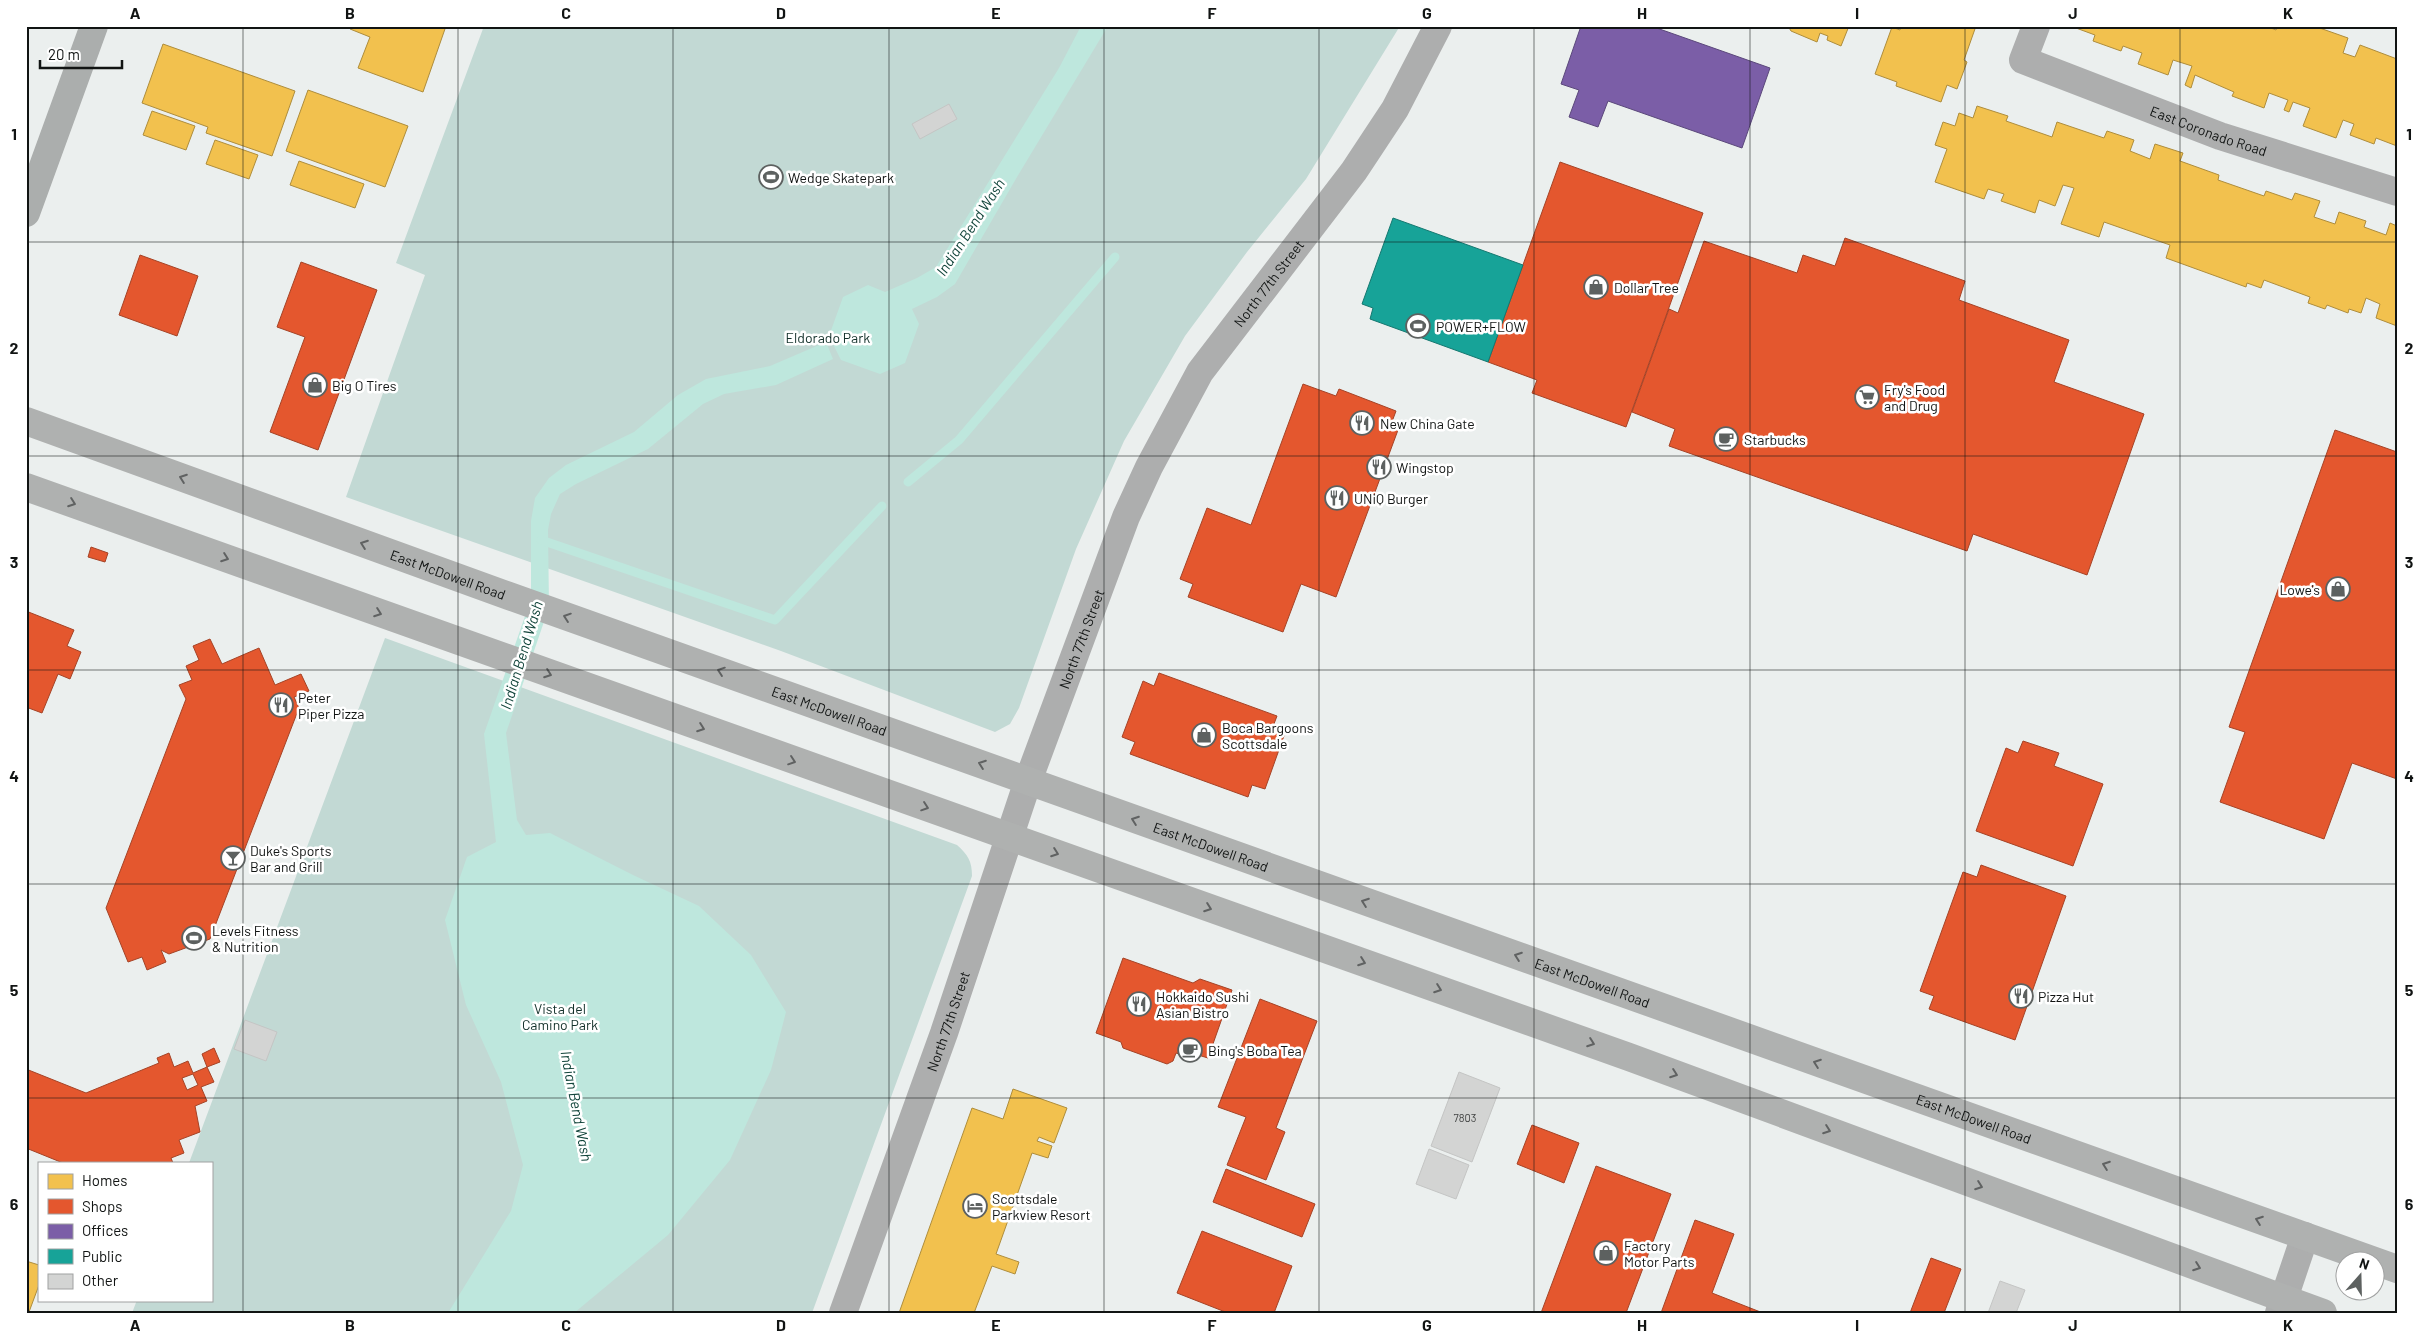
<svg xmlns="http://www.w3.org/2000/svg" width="2423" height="1339" font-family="Barlow,sans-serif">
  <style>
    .green { fill: #c2d9d4 }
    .water { fill: #bee7dd }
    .homes { fill: #f2c14e; stroke: #ae8d3c }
    .shops { fill: #e4572e; stroke: #a54326; fill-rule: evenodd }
    .offices { fill: #7b5ea7; stroke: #5b487b }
    .public { fill: #17a398; stroke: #157870 }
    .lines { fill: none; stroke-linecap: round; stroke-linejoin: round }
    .stream { stroke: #bee7dd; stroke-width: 9 }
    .building { fill: #d3d4d3; stroke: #c4c5c4 }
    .street { stroke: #adaeae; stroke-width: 28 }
    .secondary { stroke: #abaead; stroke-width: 28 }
    .primary { stroke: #afb1b0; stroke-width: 28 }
    .oneway { stroke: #606262 }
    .grid { fill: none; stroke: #111413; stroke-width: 1; stroke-opacity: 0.55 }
    .labels { text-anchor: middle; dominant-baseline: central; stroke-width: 5; stroke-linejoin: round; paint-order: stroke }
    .number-label { font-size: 11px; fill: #424443 }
    .street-label { font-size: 14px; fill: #111413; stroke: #fff }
    .poi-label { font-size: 14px; fill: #111413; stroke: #fff; text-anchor: start }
    .park-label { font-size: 14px; fill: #13302a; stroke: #fff }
    .water-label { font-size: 15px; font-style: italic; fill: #12453b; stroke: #fff }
    .neatline { fill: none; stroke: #111413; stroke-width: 2 }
    .grid-label { font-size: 16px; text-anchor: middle; font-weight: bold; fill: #111413 }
  </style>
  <rect width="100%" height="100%" fill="#ebefee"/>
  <g class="green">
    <polygon points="484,26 1400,26 1306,179 1247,252 1185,336 1124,441 1076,549 1019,708 1010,724 995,732 781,651 346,497 425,275 396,263"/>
    <path d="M385,638l572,207c11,10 15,16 15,31l-160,437h-680l5,-13h74v-137h-22z"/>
  </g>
  <g class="water">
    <polygon points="1081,26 1108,26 1017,177 955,284 937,297 912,309 919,324 905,363 880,374 841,360 829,336 843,297 868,285 885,292 917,278 936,267 1059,68"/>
    <polygon points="826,342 833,359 776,385 724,394 703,404 648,449 576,484 560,494 551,514 548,530 549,607 506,733 517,820 526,835 550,833 633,875 699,906 751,955 786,1012 771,1070 730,1160 668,1235 574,1313 448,1313 511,1211 523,1165 501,1082 466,1005 445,920 467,857 496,842 484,734 531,599 531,521 535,498 549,478 566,465 634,432 678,395 706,379 770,366"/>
  </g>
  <g class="homes">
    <polygon points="351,26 446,26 423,92 358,68 370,37 350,29"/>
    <polygon points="1788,26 1849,26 1841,46 1827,40 1828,36 1820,33 1817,42 1791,31"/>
    <polygon points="1901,26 1976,26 1964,60 1967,62 1957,89 1947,85 1941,102 1896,86 1897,82 1875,74 1892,27 1900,30"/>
    <polygon points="2077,26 2266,26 2276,30 2278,26 2314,26 2348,38 2343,53 2355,57 2360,45 2397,59 2397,146 2376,138 2374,144 2350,135 2354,124 2343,120 2336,138 2303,126 2310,108 2293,102 2289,112 2284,110 2288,100 2269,93 2264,108 2232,96 2234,92 2195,75 2191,88 2185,85 2192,66 2173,60 2168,75 2138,64 2142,53 2123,46 2121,51 2093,41 2095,35 2076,28"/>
    <polygon points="163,44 295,91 272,156 206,133 208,127 142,103"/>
    <polygon points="308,90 408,126 385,187 286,151"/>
    <polygon points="1977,106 2008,116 2006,121 2052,137 2057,122 2104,138 2107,131 2134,140 2130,151 2150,159 2155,144 2183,153 2180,161 2219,175 2218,180 2264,196 2266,191 2292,200 2295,193 2320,201 2314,217 2335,224 2339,212 2366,221 2364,227 2386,235 2390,223 2397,226 2397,326 2376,318 2380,304 2366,298 2361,313 2349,309 2348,313 2327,305 2325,309 2308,303 2310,297 2264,280 2261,288 2247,283 2246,287 2166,258 2170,245 2104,222 2099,237 2061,224 2074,188 2063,185 2055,206 2039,200 2035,213 2001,201 2004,194 1988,189 1984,199 1935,182 1947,149 1935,145 1943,122 1955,126 1959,113 1973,118"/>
    <polygon points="152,111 195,126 186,150 143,135"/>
    <polygon points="215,140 258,155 249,179 206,164"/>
    <polygon points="299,161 364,184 355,208 290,185"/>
    <polygon points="1013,1089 1067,1108 1054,1143 1039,1137 1037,1141 1052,1146 1048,1158 1032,1153 996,1254 1019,1262 1015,1274 992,1266 974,1313 899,1313 972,1108 1003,1119"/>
    <polygon points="26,1261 39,1265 39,1285 29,1312 26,1310"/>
  </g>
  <g class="shops">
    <polygon points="1560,162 1703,213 1626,427 1532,393 1537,380 1488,362"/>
    <polygon points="1845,238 1965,281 1959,300 2069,340 2054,382 2144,414 2087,575 1973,534 1967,551 1669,446 1675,429 1632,412 1669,309 1678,313 1704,241 1797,273 1803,255 1835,266"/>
    <polygon points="140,255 198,276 177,336 119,315"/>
    <polygon points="301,262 377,290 318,450 270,432 305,337 277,327"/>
    <polygon points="1303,384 1336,396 1339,389 1396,411 1390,427 1398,430 1336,597 1301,584 1283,632 1188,597 1193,584 1180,579 1207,508 1251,525"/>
    <polygon points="2335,430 2397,452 2397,779 2352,763 2324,839 2220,802 2245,732 2229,727"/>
    <polygon points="91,547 108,553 105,562 88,557"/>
    <polygon points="26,611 74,630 67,646 81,652 70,679 58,674 42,713 26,707"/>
    <polygon points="210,639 222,664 259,648 275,685 301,674 309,691 294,697 299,708 210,939 169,954 161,950 166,962 147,970 142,957 128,962 106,908 186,699 179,685 192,680 186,666 199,660 193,646"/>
    <polygon points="1159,673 1277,716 1272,729 1285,733 1265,789 1252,785 1248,797 1130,754 1135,742 1122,737 1143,681 1154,686"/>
    <polygon points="2023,741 2059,753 2054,766 2103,784 2073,866 1976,831 2006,748 2018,753"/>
    <polygon points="1981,865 2066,896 2015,1040 1929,1009 1934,996 1920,991 1963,872 1977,877"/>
    <polygon points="1123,958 1193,983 1200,979 1232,990 1208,1058 1198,1055 1196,1060 1176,1053 1173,1061 1167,1064 1123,1048 1121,1042 1096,1033"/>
    <polygon points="1260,999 1317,1021 1276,1128 1285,1132 1266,1180 1227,1165 1246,1117 1218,1107"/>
    <polygon points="214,1048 220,1062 207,1067 202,1054"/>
    <path d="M169,1053l5,14 14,-6 5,12 14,-6 7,15 -13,5 6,14 -12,5 5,26 -21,8 5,13 -13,5 2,5h-110l-37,-15v-79l60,24 73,-30 -2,-5zM193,1074l5,11 -11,5 -5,-12z"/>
    <polygon points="1532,1125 1579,1143 1564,1183 1517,1164"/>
    <polygon points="1596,1166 1671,1194 1626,1313 1541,1313"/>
    <polygon points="1226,1169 1315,1204 1302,1237 1213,1202"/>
    <polygon points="1695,1220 1734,1234 1712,1293 1763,1313 1661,1313"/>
    <polygon points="1202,1231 1292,1266 1274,1313 1228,1313 1177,1293"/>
    <polygon points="1931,1258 1961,1269 1944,1313 1910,1313"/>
  </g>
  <polygon class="offices" points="1581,26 1651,26 1770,68 1742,148 1608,101 1598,127 1569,117 1579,90 1561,84"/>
  <polygon class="public" points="1393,218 1523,265 1488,362 1370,319 1373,308 1362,304"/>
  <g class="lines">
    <g class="stream">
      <polyline points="908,482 959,440 1115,257"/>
      <polyline points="541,540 775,620 882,506"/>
    </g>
  </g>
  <g class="building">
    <polygon points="949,104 957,119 920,139 912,124"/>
    <polygon points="245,1020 277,1032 266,1061 234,1049"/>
    <polygon points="1459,1072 1500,1088 1472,1162 1431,1146"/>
    <polygon points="1429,1149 1469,1165 1456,1199 1416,1184"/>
    <polygon points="2000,1281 2025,1290 2016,1313 1988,1313"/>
  </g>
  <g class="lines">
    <g class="street">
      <path id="s1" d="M2036,26l-13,34 197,76 177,56"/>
      <path id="s2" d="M843,1313l101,-280 84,-252 98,-264 23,-50 51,-95 154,-201 41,-62 43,-83"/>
      <polyline points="2279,1313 2305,1236"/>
    </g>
    <polyline class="secondary" points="26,213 94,26"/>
    <g class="primary">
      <path id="s3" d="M26,421l483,175 1888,673"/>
      <polyline points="26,487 1629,1057 2323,1313"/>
    </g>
  </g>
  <defs><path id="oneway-chevron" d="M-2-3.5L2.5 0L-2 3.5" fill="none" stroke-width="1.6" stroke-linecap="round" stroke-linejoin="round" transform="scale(1.25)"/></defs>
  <g class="oneway">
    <use href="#oneway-chevron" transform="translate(183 478) rotate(-160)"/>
    <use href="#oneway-chevron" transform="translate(72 503) rotate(20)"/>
    <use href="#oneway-chevron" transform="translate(364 544) rotate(-160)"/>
    <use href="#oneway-chevron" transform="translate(225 558) rotate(20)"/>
    <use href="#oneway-chevron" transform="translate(378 613) rotate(20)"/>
    <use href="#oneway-chevron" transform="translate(567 617) rotate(-161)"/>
    <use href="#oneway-chevron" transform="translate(721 671) rotate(-161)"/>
    <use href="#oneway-chevron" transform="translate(548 674) rotate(20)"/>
    <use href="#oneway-chevron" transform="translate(701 728) rotate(20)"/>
    <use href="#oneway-chevron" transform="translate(792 761) rotate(19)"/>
    <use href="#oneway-chevron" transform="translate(982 764) rotate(-160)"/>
    <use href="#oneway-chevron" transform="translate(925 807) rotate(19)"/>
    <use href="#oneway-chevron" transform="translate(1135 820) rotate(-160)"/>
    <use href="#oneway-chevron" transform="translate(1055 853) rotate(20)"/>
    <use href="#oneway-chevron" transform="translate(1365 902) rotate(-160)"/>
    <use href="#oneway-chevron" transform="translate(1208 908) rotate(20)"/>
    <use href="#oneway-chevron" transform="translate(1518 956) rotate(-160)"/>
    <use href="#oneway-chevron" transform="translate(1362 962) rotate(20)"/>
    <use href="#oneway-chevron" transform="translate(1438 989) rotate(20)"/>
    <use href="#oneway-chevron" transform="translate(1591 1043) rotate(20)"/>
    <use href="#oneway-chevron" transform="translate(1817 1063) rotate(-160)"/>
    <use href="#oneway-chevron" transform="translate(1674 1074) rotate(20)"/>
    <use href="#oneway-chevron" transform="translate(1827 1130) rotate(20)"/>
    <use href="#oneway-chevron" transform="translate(2106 1165) rotate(-160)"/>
    <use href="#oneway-chevron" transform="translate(1979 1186) rotate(20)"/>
    <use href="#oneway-chevron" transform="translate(2259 1220) rotate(-160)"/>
    <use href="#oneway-chevron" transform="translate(2197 1267) rotate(20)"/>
  </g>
  <path class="grid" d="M243,26v1287M458,26v1287M673,26v1287M889,26v1287M1104,26v1287M1319,26v1287M1534,26v1287M1750,26v1287M1965,26v1287M2180,26v1287M26,242h2371M26,456h2371M26,670h2371M26,884h2371M26,1098h2371"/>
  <defs>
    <g id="stadium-ring" transform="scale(1.25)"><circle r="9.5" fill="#fff" stroke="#5d6160" stroke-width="1.5"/><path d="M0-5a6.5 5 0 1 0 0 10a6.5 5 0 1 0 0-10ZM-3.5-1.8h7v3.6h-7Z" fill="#5d6160"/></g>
    <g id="shop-ring" transform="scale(1.25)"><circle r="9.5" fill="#fff" stroke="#5d6160" stroke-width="1.5"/><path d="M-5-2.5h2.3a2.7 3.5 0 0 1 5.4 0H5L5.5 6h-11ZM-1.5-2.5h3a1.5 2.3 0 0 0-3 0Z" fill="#5d6160"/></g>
    <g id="supermarket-ring" transform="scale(1.25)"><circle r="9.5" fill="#fff" stroke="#5d6160" stroke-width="1.5"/><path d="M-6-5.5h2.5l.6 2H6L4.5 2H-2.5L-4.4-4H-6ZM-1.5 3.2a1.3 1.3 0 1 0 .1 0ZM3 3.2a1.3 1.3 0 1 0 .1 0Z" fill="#5d6160"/></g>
    <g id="restaurant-ring" transform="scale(1.25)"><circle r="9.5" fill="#fff" stroke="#5d6160" stroke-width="1.5"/><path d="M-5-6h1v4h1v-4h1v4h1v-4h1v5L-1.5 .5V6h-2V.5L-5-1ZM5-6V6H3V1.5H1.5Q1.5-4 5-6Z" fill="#5d6160"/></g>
    <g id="cafe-ring" transform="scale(1.25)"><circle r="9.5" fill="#fff" stroke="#5d6160" stroke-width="1.5"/><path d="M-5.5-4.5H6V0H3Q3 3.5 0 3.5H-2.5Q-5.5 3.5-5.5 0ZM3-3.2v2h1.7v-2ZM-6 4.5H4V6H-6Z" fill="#5d6160"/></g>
    <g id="bar-ring" transform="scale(1.25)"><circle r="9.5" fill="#fff" stroke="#5d6160" stroke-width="1.5"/><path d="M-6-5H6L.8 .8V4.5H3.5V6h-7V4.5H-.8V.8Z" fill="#5d6160"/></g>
    <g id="hotel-ring" transform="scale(1.25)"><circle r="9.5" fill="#fff" stroke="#5d6160" stroke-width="1.5"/><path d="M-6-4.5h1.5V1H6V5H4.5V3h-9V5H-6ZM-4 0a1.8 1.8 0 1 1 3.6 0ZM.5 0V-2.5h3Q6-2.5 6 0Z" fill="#5d6160"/></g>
  </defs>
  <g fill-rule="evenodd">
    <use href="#stadium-ring" x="771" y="177"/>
    <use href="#shop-ring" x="1596" y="287"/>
    <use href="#stadium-ring" x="1418" y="326"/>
    <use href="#shop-ring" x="315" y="385"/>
    <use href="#supermarket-ring" x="1867" y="397"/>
    <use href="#restaurant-ring" x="1362" y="423"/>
    <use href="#cafe-ring" x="1726" y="439"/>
    <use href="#restaurant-ring" x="1379" y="467"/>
    <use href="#restaurant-ring" x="1337" y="498"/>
    <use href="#shop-ring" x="2338" y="589"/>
    <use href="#restaurant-ring" x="281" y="705"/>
    <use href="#shop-ring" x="1204" y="735"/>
    <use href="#bar-ring" x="233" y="858"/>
    <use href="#stadium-ring" x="194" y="938"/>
    <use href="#restaurant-ring" x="2021" y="996"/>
    <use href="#restaurant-ring" x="1139" y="1004"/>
    <use href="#cafe-ring" x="1190" y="1050"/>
    <use href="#hotel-ring" x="975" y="1206"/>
    <use href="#shop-ring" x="1606" y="1253"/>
  </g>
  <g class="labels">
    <g class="number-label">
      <text x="1465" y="1117">7803</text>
    </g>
    <g class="street-label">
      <text stroke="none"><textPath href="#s1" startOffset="235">East Coronado Road</textPath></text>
      <text stroke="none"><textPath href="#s2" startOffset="1120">North 77th Street</textPath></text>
      <text stroke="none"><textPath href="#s3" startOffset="449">East McDowell Road</textPath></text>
      <text stroke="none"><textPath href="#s2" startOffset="715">North 77th Street</textPath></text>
      <text stroke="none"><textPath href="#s3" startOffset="854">East McDowell Road</textPath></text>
      <text stroke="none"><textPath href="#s3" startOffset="1259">East McDowell Road</textPath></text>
      <text stroke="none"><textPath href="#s3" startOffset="1664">East McDowell Road</textPath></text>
      <text stroke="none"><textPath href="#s2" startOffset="310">North 77th Street</textPath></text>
      <text stroke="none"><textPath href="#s3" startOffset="2069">East McDowell Road</textPath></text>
    </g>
    <g class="poi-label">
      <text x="788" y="177">Wedge Skatepark</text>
      <text x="1614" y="287">Dollar Tree</text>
      <text x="1436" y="326">POWER+FLOW</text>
      <text x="332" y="385">Big O Tires</text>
      <text x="1884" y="389">Fry's Food<tspan x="1884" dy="16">and Drug</tspan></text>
      <text x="1380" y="423">New China Gate</text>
      <text x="1744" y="439">Starbucks</text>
      <text x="1396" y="467">Wingstop</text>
      <text x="1354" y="498">UNiQ Burger</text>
      <text x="2320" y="589" text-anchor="end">Lowe's</text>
      <text x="298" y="697">Peter<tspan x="298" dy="16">Piper Pizza</tspan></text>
      <text x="1222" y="727">Boca Bargoons<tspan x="1222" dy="16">Scottsdale</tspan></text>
      <text x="250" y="850">Duke's Sports<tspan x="250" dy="16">Bar and Grill</tspan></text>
      <text x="212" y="930">Levels Fitness<tspan x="212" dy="16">&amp; Nutrition</tspan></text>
      <text x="1156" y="996">Hokkaido Sushi<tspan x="1156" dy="16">Asian Bistro</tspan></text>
      <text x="2038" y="996">Pizza Hut</text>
      <text x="1208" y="1050">Bing's Boba Tea</text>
      <text x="992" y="1198">Scottsdale<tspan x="992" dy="16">Parkview Resort</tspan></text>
      <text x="1624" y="1245">Factory<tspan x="1624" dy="16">Motor Parts</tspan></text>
    </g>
    <g class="park-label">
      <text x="828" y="337">Eldorado Park</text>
      <text x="560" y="1008">Vista del<tspan x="560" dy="16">Camino Park</tspan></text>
    </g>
    <g class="water-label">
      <text transform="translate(970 227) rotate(-57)">Indian Bend Wash</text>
      <text transform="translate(521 655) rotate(-73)">Indian Bend Wash</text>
      <text transform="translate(577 1106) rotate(79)">Indian Bend Wash</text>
    </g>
  </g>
  <rect width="2423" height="1339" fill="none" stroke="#ffffff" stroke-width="55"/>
  <rect x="38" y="1162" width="175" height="140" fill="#ffffff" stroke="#a0a1a1"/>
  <rect x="48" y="1174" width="25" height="15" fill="#f2c14e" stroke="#a0a1a1"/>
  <text x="82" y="1186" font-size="15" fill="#111413">Homes</text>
  <rect x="48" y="1199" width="25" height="15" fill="#e4572e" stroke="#a0a1a1"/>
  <text x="82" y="1212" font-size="15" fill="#111413">Shops</text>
  <rect x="48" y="1224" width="25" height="15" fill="#7b5ea7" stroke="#a0a1a1"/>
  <text x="82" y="1236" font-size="15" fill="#111413">Offices</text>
  <rect x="48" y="1249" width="25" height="15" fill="#17a398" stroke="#a0a1a1"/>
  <text x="82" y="1262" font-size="15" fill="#111413">Public</text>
  <rect x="48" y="1274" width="25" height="15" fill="#d3d4d3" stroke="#a0a1a1"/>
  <text x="82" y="1286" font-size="15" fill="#111413">Other</text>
  <g transform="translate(2360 1276) rotate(20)"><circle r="24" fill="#ffffff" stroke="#a0a1a1"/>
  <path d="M0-4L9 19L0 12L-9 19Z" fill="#5d6160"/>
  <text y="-8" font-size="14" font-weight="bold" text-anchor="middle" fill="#111413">N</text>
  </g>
  <path d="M40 60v8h82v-8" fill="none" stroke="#111413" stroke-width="2.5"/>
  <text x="48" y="60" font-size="15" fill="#111413" stroke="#ffffff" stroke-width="4" paint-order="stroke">20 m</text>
  <rect x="28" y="28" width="2368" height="1284" class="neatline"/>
  <g class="grid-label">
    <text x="135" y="19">A</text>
    <text x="350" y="19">B</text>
    <text x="566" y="19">C</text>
    <text x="781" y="19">D</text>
    <text x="996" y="19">E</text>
    <text x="1212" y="19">F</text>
    <text x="1427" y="19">G</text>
    <text x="1642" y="19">H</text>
    <text x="1857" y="19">I</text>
    <text x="2073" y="19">J</text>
    <text x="2288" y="19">K</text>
    <text x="14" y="140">1</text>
    <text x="2409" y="140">1</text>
    <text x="14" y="354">2</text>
    <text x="2409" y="354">2</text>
    <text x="14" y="568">3</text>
    <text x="2409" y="568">3</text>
    <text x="14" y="782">4</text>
    <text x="2409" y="782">4</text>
    <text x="14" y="996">5</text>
    <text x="2409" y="996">5</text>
    <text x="14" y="1210">6</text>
    <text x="2409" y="1210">6</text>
    <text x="135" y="1331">A</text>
    <text x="350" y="1331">B</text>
    <text x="566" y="1331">C</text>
    <text x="781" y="1331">D</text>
    <text x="996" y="1331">E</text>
    <text x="1212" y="1331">F</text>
    <text x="1427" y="1331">G</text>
    <text x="1642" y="1331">H</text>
    <text x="1857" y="1331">I</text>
    <text x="2073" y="1331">J</text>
    <text x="2288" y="1331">K</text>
  </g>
</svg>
